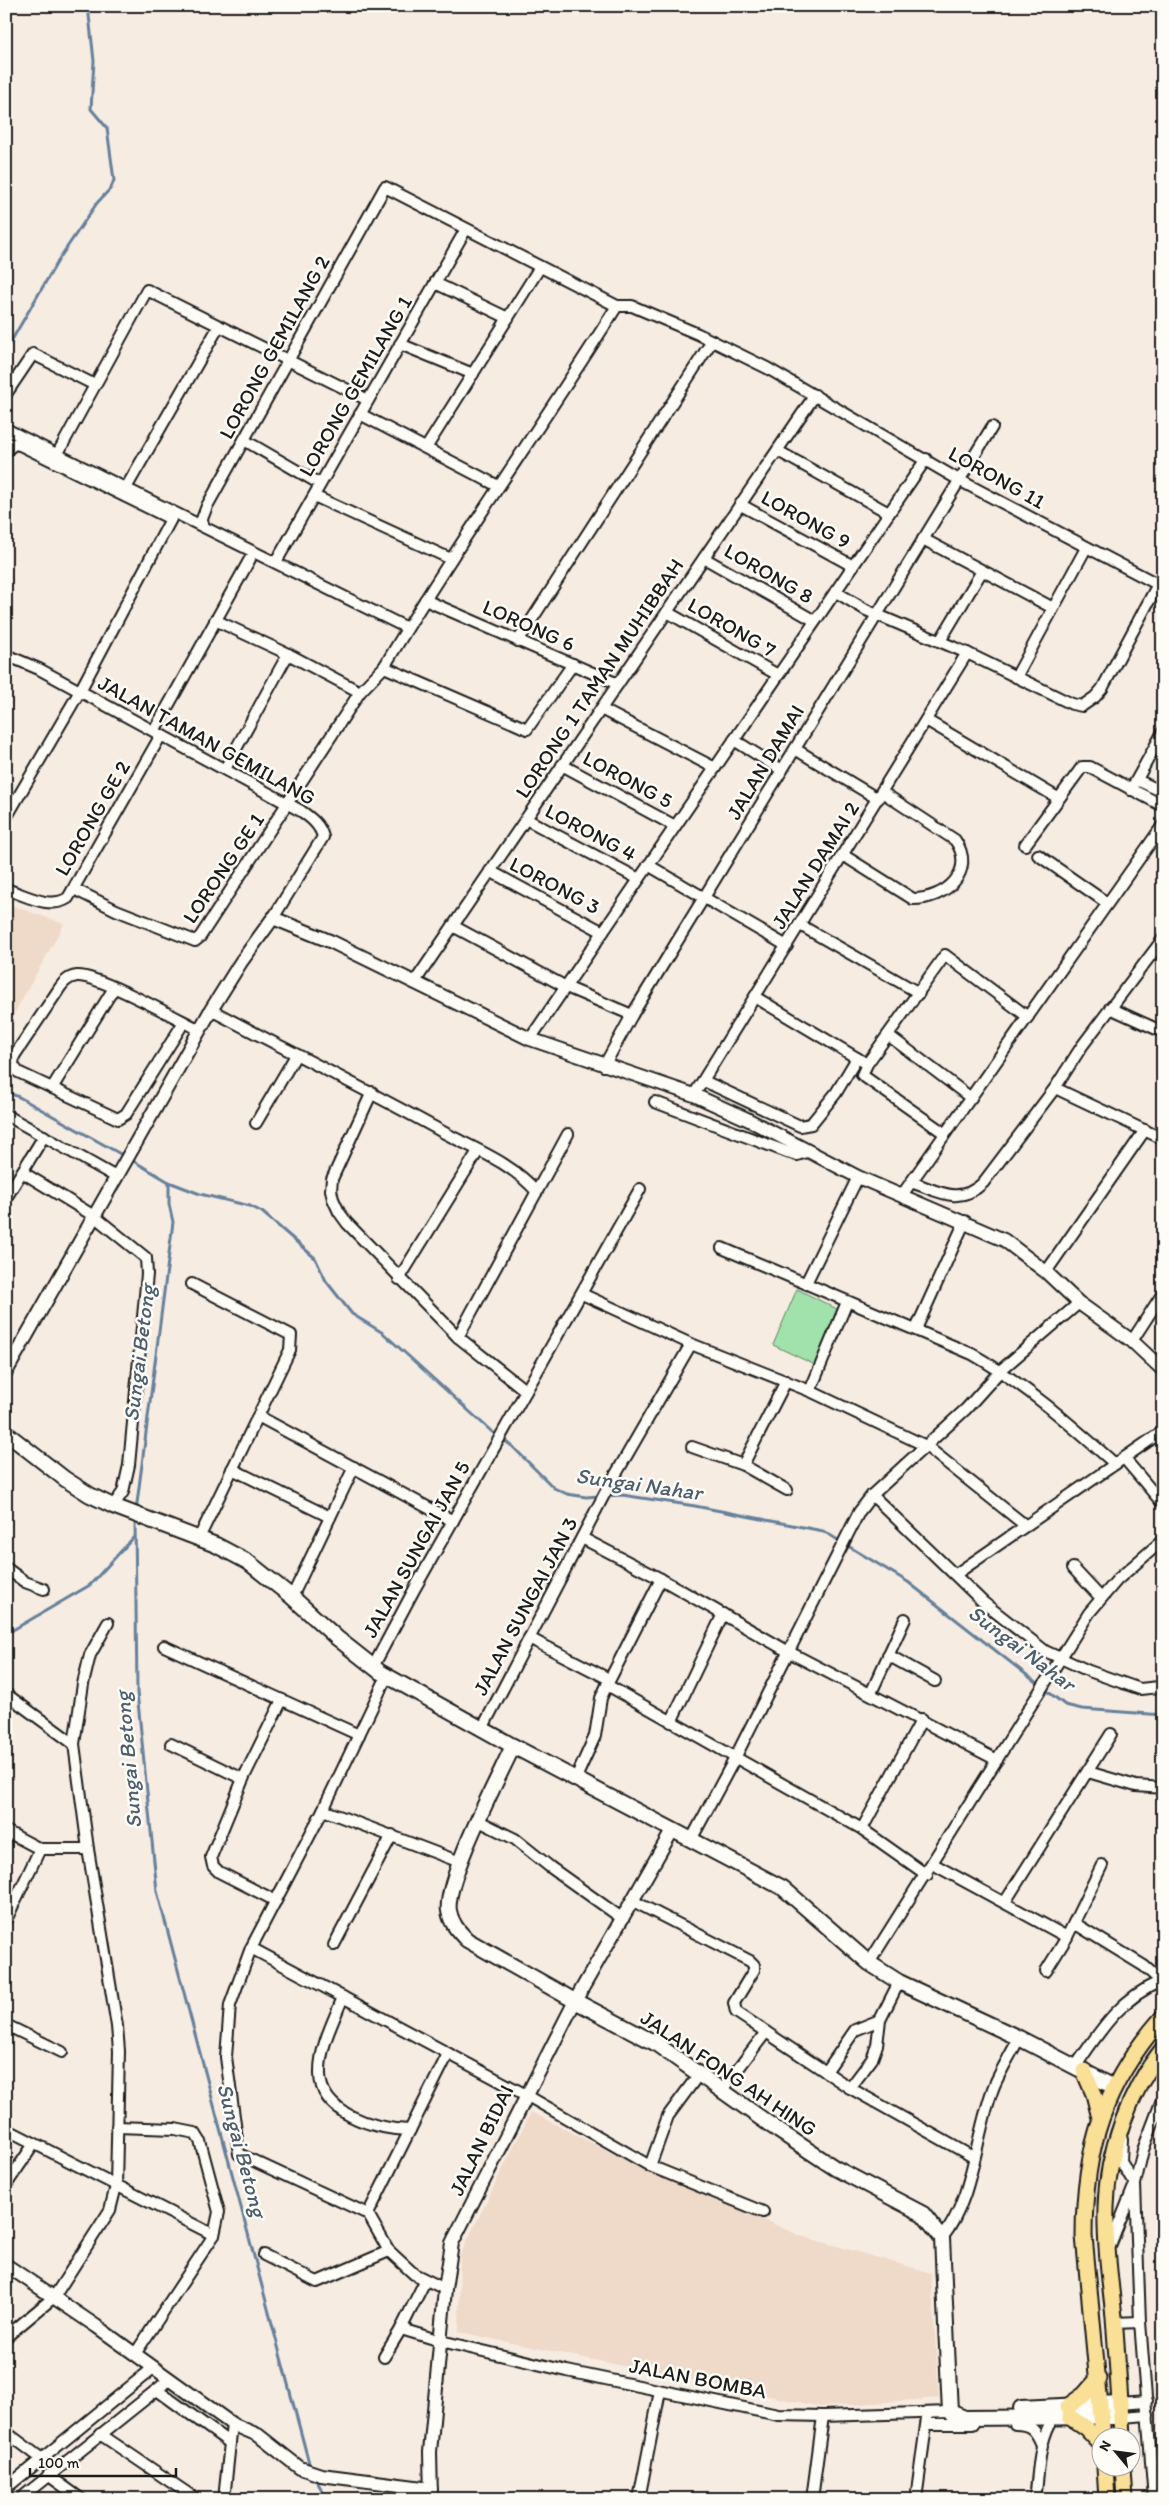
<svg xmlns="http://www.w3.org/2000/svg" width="1169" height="2505" font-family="Itim,sans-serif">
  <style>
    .built { fill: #efd9c9 }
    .green { fill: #a1e2ac; stroke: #5e7f64 }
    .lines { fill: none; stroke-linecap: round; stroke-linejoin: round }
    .stream { stroke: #65809b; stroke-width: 3 }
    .minor-casing { stroke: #1c1c1c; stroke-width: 14 }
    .tertiary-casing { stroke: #1c1c1c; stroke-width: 16 }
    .secondary-casing { stroke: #1c1c1c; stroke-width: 18 }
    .primary-casing { stroke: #1c1c1c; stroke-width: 19 }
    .minor { stroke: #fdfcf7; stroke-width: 10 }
    .tertiary { stroke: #fdfcf7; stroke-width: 12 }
    .secondary { stroke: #fdfcf7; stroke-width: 14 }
    .primary { stroke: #fadf96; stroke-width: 15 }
    .labels { text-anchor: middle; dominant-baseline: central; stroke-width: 5; stroke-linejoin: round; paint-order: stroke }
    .street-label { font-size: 21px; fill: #1c1c1c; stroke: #fdfcf7 }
    .water-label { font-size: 22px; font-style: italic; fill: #4c5e70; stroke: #fdfcf7 }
  </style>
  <rect width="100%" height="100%" fill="#f7ece2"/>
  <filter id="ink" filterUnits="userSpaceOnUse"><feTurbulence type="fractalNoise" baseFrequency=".02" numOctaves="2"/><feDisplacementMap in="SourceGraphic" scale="10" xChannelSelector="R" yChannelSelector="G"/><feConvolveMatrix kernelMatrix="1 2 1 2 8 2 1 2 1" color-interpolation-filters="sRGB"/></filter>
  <g filter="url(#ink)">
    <g class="built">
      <polygon points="6,903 64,924 6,1028"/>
      <polygon points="531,2112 625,2160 801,2236 931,2273 939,2398 822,2407 459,2332 460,2255"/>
    </g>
    <polygon class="green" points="797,1289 837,1309 815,1365 773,1345"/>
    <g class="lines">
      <g class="stream">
        <polyline points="6,350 59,259 97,203 111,188 114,180 107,128 91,109 94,61 88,6"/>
        <polyline points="6,1092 19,1097 124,1156"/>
        <polyline points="130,1159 169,1182 200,1194 250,1206 262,1212 315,1258 326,1281 352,1314 383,1333 491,1431 512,1446 554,1488 567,1494 586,1497 600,1496"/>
        <polyline points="606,1496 622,1495 695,1506 823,1531 908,1582 1065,1705 1082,1709 1163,1715"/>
        <polyline points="136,1511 173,1222 169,1204 169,1182"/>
        <polyline points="135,1520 137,1692 157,1891 310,2467"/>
        <polyline points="6,1634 90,1585 134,1537"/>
        <polyline points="315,2478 327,2499"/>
      </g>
      <g class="minor-casing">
        <g id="minor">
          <polyline points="435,283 508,318"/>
          <polyline points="400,344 473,374"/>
          <polyline points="6,394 33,354 95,385"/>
          <polyline points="360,414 498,486"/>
          <polyline points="6,429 407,628"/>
          <polyline points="244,440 320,484"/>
          <polyline points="426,448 540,267"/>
          <polyline points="6,451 14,444 20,445 171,519 80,691 6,818"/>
          <polyline points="778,451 889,513"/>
          <polyline points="58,453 147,290 368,400"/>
          <polyline points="126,488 219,326"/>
          <polyline points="314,496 451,559"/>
          <polyline points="741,505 853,566"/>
          <polyline points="203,526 202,519 207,506 385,187 617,306"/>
          <polyline points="923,539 1053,608"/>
          <polyline points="704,558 815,621"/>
          <polyline points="276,562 466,229"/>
          <polyline points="836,592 866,610 967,653 1072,704 1082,706 1095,697 1102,689 1158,584"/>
          <polyline points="425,600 618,684"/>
          <polyline points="667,612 778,675"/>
          <polyline points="215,620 288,654 360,692"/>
          <polyline points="518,641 712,341"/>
          <polyline points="940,641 982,571"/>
          <path d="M6,655l33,14 262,142c10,7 19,14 22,26l-50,81"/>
          <polyline points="384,667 527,729 573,664"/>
          <polyline points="1016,677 1086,548"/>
          <polyline points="601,709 715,768"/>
          <polyline points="926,720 1058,798"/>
          <polyline points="154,731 250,559"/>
          <polyline points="734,740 782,770"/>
          <polyline points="795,749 878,799"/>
          <polyline points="562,765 675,826"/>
          <polyline points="225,769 288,654"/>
          <polyline points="1137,780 1163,792"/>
          <polyline points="1131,790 1163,732"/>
          <polyline points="526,819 639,879"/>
          <polyline points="1025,845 1082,767 1090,767 1163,806"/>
          <path d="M843,855l70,44c32,0 64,-27 42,-59l-73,-48"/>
          <polyline points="1038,855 1107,903"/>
          <polyline points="648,865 787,946"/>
          <polyline points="490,871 603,932"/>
          <path d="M6,889c19,6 44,21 62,9l93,-163"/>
          <path d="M74,889l42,21 79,31 5,-4 160,-245 24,-25c73,-123 157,-240 233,-361h15l66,28 69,34 192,112 204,107"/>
          <polyline points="800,925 919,993"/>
          <polyline points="453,926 566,987 632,1015"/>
          <polyline points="414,983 815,395"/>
          <polyline points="755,997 862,1061"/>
          <polyline points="1110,1008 1163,1032"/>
          <path d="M211,1010c76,40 154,79 230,121 33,18 70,31 96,61"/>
          <path d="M184,1022l-58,92 -8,5 -100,-47 -5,-7 1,-9 43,-64c5,-8 10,-15 20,-16 20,-2 101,43 123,54"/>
          <polyline points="888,1035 971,1098"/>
          <polyline points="530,1039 926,459"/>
          <polyline points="604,1066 632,1015 992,427"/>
          <polyline points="704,1081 800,1126 811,1124 836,1093 857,1058"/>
          <polyline points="52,1088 114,988"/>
          <polyline points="1055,1088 1163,1139"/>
          <polyline points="372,1092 332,1179 331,1190 333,1199 339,1212 347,1223 458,1337 526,1391"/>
          <polyline points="694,1095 967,653"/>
          <polyline points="655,1102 787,1152 797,1155 807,1152"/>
          <polyline points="6,1115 116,1177"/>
          <polyline points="256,1123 296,1055"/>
          <polyline points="944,1133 862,1075 867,1064 945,955 1028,1017"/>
          <polyline points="22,1172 94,1216 146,1258 147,1274 129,1465 123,1492 113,1506"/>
          <path d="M911,1182c27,9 48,24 72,1l72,-95 27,-42 81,-107"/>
          <polyline points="902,1195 1163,825"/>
          <polyline points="6,1198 44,1136"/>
          <path d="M722,1248l250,106c53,30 98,70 143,110"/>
          <polyline points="1046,1272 1145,1130"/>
          <polyline points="399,1279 478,1151"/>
          <polyline points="806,1283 858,1177"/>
          <polyline points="192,1284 291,1335 290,1350 258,1416 453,1521"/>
          <polyline points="582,1294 691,1344 810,1391 926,1446 1026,1526"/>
          <polyline points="916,1329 965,1221"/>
          <polyline points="458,1337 568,1134"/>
          <polyline points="1132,1341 1163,1293"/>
          <polyline points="786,1381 743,1465 787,1490"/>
          <polyline points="810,1391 847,1302"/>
          <polyline points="692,1447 743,1465"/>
          <polyline points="1124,1458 1163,1504"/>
          <polyline points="232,1469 330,1517"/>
          <polyline points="872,1495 984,1603 1045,1651 1089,1671 1140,1689 1159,1687 1163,1684"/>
          <polyline points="199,1538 258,1416"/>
          <polyline points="582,1538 661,1579 789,1652 997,1760"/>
          <polyline points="6,1568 25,1582 44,1589"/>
          <polyline points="1073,1568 1101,1598"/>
          <polyline points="956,1574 1163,1431"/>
          <polyline points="292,1597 354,1467"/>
          <polyline points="529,1638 609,1679"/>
          <polyline points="164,1646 359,1735"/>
          <polyline points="888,1655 935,1681"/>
          <polyline points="373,1667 415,1588 640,1189"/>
          <polyline points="387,1676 323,1810 251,1948 230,2005 226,2057 239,2154 368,2214 389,2251"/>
          <polyline points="607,1685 862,1829 927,1875"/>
          <polyline points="871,1693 905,1619"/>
          <polyline points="6,1694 74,1744"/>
          <polyline points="671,1722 723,1614"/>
          <polyline points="482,1729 605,1493 691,1344"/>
          <polyline points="171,1744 243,1779"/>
          <polyline points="1088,1772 1136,1786 1163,1788"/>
          <polyline points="575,1780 595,1736 601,1698 607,1685 661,1579"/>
          <polyline points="323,1810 460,1862"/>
          <polyline points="479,1821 515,1839 550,1867 623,1919"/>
          <polyline points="862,1829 922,1719"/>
          <polyline points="6,1831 40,1849 88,1849"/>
          <polyline points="691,1840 735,1758 859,1512 872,1495 966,1409 1001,1370 1079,1303"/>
          <polyline points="933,1864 1067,1937 1102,1865"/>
          <polyline points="276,1901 219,1872 213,1866 211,1857 243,1779 282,1700"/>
          <polyline points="633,1901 750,1961 754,1965 754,1970 734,2003 736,2012 850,2088 973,2157"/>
          <polyline points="1005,1902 1111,1734"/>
          <polyline points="6,1920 40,1849"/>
          <polyline points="1074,1923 1144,1966 1163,1983"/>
          <polyline points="334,1945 392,1835"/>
          <polyline points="251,1948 526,2095 650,2166 763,2212"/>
          <polyline points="869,1963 1089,1613 1117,1580 1163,1540"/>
          <polyline points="1046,1971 1067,1937"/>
          <path d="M343,1997c-9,23 -23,49 -23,74 -2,43 55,58 90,59"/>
          <polyline points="6,2025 62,2052"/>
          <path d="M1075,2067c25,-36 44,-68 86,-86"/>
          <polyline points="826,2072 855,2030 880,2020"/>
          <polyline points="850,2088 872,2059 877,2045 880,2020 899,1982"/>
          <polyline points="722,2090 766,2032"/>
          <polyline points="117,2127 175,2129 195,2133 200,2141 219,2212 214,2235 135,2354"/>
          <polyline points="6,2129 214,2235"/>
          <polyline points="1122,2139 1121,2162 1135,2184 1140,2322 1154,2499"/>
          <polyline points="650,2166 668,2116 699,2074"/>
          <polyline points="6,2185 34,2144"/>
          <polyline points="368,2214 448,2054"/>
          <path d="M942,2238c32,-39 33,-104 52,-152 7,-16 17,-32 25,-48"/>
          <polyline points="1110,2246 1135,2184 1143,2150 1163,2097"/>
          <polyline points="264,2255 317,2282 389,2251 414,2274 445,2289"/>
          <polyline points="425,2281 401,2329 441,2341 567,2371 778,2415 823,2416 950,2412"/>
          <polyline points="1114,2323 1140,2322"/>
          <polyline points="6,2337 54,2297 110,2210 116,2186 119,2051 117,2026 88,1849 74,1744 83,1684 90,1655 108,1623"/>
          <polyline points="384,2357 401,2329"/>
          <polyline points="157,2390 230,2443"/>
          <polyline points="1119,2403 1147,2401"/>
          <polyline points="1121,2417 1148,2415"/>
          <polyline points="927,2424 973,2424"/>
          <path d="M1015,2424c16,0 21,6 27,21"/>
          <polyline points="6,2432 42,2459"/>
          <polyline points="100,2434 196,2499"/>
          <polyline points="48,2475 81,2499"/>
          <polyline points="6,2488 152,2369"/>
          <polyline points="20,2499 169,2380"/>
          <polyline points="224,2499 232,2424"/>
          <polyline points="639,2499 660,2391"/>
          <polyline points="812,2499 823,2416"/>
          <polyline points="916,2499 927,2418"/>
          <path d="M1035,2499c4,-27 3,-59 19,-82"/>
        </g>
      </g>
      <g class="tertiary-casing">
        <g id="tertiary">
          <polyline points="6,1372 211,1010 241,962 273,918 332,942 530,1039 694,1095 747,1119 858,1177 1004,1240 1046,1272 1079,1303 1132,1341 1163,1370"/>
          <polyline points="6,2265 96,2326 232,2424 258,2435 300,2468 321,2475 431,2489"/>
          <polyline points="401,2486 419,2499"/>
          <polyline points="431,2499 430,2452 433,2421 445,2289 452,2243 575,2001 672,1831"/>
        </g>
      </g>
      <g class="secondary-casing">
        <g id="secondary">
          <polyline points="6,1433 65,1479 90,1495 113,1506 216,1545 248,1562 292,1597 337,1638 380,1672 513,1746 783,1888 869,1963 899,1982 1019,2038 1114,2087"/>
          <path d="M513,1746c-15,33 -69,135 -64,165 2,12 9,20 18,29l108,61 80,42 124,88 56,37 88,46 19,24 8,174"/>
          <polyline points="1021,2408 1119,2403"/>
          <polyline points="950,2412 965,2418 1121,2417"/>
        </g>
      </g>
      <g class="primary-casing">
        <g id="primary">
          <polyline points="1084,2071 1094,2094 1100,2118"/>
          <polyline points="1067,2407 1084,2395 1099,2378"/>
          <polyline points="1070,2417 1086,2428 1102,2445"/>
          <path d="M1103,2438l-19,-202c0,-89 20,-152 79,-219"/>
          <path d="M1122,2438c-2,-41 -5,-81 -8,-121 -4,-37 -9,-74 -8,-110 1,-55 23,-115 57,-158"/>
          <polyline points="1105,2468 1107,2499"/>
          <polyline points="1123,2468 1125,2499"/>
        </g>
      </g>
      <use href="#minor" class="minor"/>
      <use href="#tertiary" class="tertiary"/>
      <use href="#secondary" class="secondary"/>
      <use href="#primary" class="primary"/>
    </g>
  </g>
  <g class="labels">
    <g class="street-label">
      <text transform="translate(274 347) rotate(-61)">LORONG GEMILANG 2</text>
      <text transform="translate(355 386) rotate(-60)">LORONG GEMILANG 1</text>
      <text transform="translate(997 477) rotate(29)">LORONG 11</text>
      <text transform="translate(806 519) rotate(29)">LORONG 9</text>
      <text transform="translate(769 573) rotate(30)">LORONG 8</text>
      <text transform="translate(529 625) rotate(24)">LORONG 6</text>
      <text transform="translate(732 627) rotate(30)">LORONG 7</text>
      <text transform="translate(599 678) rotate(-56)">LORONG 1 TAMAN MUHIBBAH</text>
      <text transform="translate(207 740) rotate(29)">JALAN TAMAN GEMILANG</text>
      <text transform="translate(765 762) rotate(-59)">JALAN DAMAI</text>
      <text transform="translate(628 779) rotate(28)">LORONG 5</text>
      <text transform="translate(92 818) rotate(-60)">LORONG GE 2</text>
      <text transform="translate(591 832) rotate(28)">LORONG 4</text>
      <text transform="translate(815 865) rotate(-58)">JALAN DAMAI 2</text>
      <text transform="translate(223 868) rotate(-56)">LORONG GE 1</text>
      <text transform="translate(555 885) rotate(28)">LORONG 3</text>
      <text transform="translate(416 1549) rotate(-61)">JALAN SUNGAI JAN 5</text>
      <text transform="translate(525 1606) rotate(-62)">JALAN SUNGAI JAN 3</text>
      <text transform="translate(729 2073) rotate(34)">JALAN FONG AH HING</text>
      <text transform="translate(481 2140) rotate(-64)">JALAN BIDAI</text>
      <text transform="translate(698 2378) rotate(11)">JALAN BOMBA</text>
    </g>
    <g class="water-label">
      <text transform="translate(139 1353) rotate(-83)">Sungai Betong</text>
      <text transform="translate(639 1484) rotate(8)">Sungai Nahar</text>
      <text transform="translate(1022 1648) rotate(37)">Sungai Nahar</text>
      <text transform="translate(128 1760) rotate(-95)">Sungai Betong</text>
      <text transform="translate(242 2150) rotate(75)">Sungai Betong</text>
    </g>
  </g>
  <rect width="1169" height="2505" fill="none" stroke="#fdfcf7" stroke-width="25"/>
  <rect x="12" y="12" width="1144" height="2480" fill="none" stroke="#1c1c1c" stroke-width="2" filter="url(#ink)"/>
  <g transform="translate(1116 2452) rotate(299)"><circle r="24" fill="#fdfcf7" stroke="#a3a29f"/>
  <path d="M0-4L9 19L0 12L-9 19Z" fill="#1c1c1c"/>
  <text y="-8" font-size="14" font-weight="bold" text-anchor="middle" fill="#1c1c1c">N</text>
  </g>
  <path d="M30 2468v8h146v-8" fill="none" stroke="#1c1c1c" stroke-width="2.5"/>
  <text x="38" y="2468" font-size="15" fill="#1c1c1c" stroke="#fdfcf7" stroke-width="4" paint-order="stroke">100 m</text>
</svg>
